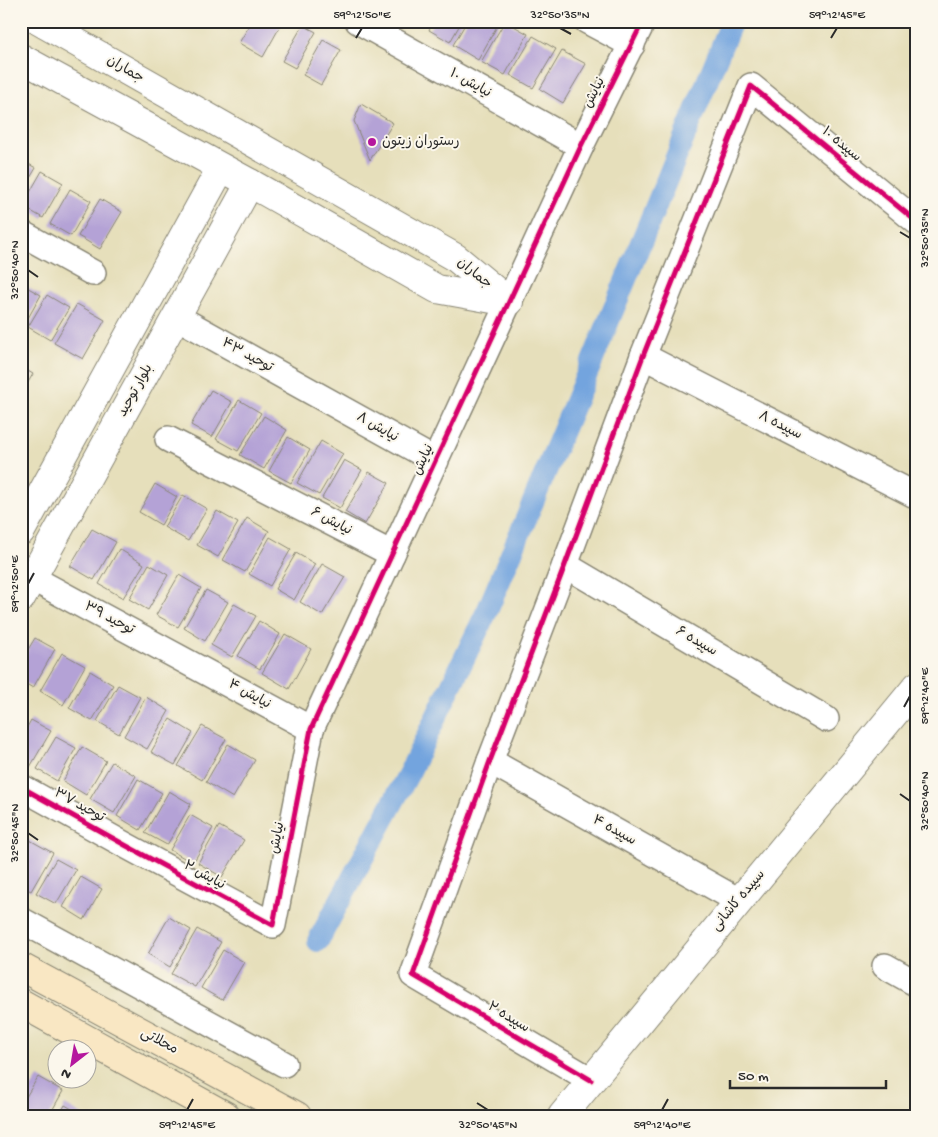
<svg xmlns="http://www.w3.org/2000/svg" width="938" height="1137" font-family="'Gochi Hand','Playpen Sans Arabic',sans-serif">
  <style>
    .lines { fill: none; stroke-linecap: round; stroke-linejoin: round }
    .canal { stroke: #73a4de; stroke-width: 22 }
    .building { fill: #b4a2d6 }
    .minor-casing { stroke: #888573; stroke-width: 28 }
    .tertiary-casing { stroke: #888573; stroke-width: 30 }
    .secondary-casing { stroke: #888573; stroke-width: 30 }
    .minor { stroke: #fff; stroke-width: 25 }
    .tertiary { stroke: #fff; stroke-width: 28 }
    .secondary { stroke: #f9e7c3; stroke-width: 28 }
    .cycleway-casing { stroke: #fbf7ec; stroke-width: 8 }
    .cycleway { stroke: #d6006c; stroke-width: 5 }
    .ticks { fill: none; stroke: #2b2b2b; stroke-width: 2 }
    .poi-dot { fill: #b5179e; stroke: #fbf7ec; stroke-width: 2 }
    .labels { text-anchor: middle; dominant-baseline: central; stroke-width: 4; stroke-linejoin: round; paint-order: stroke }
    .street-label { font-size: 14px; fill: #2b2b2b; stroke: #fbf7ec }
    .poi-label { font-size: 14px; fill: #2b2b2b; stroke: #fbf7ec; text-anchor: start }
    .neatline { fill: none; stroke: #2b2b2b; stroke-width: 2 }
    .ticks-label { font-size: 12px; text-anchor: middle; fill: #2b2b2b }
  </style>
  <rect width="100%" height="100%" fill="#fbf7ec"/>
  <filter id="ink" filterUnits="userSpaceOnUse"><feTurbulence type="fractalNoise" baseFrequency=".02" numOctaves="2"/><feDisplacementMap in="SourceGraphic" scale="10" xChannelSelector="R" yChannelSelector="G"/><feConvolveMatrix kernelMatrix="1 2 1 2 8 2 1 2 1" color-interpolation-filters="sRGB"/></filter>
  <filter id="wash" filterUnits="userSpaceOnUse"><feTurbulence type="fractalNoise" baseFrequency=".0096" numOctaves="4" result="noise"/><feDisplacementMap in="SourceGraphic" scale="20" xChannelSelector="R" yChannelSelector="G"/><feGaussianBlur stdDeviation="1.12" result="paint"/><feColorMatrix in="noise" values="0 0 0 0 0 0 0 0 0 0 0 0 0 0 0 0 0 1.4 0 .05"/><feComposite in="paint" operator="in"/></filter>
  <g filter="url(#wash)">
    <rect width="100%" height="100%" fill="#e6dfbb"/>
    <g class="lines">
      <polyline class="canal" points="318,941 410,771 488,609 589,369 732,21"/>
    </g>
    <g id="blocks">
      <g class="building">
        <polygon points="252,21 279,21 282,23 263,57 239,43"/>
        <polygon points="434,21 462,21 450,42 429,30"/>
        <polygon points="467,21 500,21 478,60 453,45"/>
        <polygon points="505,21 528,34 505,75 481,62"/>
        <polygon points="303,25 316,32 295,68 282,61"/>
        <polygon points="533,36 556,49 533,88 510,75"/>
        <polygon points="323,40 341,50 321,85 303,75"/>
        <polygon points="562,51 586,64 563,103 540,89"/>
        <polygon points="361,104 393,123 370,160 354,121"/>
        <polygon points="21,160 36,168 21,193"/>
        <polygon points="42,171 63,183 43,218 22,206"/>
        <polygon points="70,189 91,201 71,236 50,224"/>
        <polygon points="100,199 122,212 100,249 78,236"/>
        <polygon points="21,284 41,295 23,327 21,326"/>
        <polygon points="47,295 69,308 50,340 28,327"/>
        <polygon points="77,304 105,320 83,359 54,343"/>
        <polygon points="21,367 33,374 21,394"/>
        <polygon points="211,390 232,402 212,437 191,425"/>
        <polygon points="239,400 261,413 238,451 216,439"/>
        <polygon points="264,416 287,430 264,469 240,455"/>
        <polygon points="288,437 310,450 291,483 269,471"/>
        <polygon points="321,441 343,454 319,495 297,483"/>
        <polygon points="344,460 362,470 340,508 322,498"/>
        <polygon points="369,472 389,483 365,524 345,512"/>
        <polygon points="155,484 177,497 161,525 139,512"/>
        <polygon points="183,495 207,509 188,541 164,527"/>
        <polygon points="217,511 238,523 218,557 197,545"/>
        <polygon points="247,518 269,531 245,572 223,560"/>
        <polygon points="92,529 116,542 94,580 70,566"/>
        <polygon points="270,537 291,549 270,586 249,574"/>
        <polygon points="119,549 144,564 123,598 99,584"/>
        <polygon points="296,553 315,564 294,600 275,589"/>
        <polygon points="149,564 168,575 148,610 129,599"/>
        <polygon points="322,564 345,577 322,615 300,602"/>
        <polygon points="179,575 201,588 178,627 156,615"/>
        <polygon points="206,590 228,602 205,641 184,628"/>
        <polygon points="234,604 256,616 232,657 211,645"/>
        <polygon points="259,621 280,634 260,669 238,656"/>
        <polygon points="285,634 311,649 289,689 262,673"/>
        <polygon points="35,638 55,649 33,688 21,681 21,661"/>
        <polygon points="62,653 85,666 63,705 40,691"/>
        <polygon points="90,671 113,685 92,721 69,708"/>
        <polygon points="118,685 140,697 119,734 97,721"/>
        <polygon points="146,697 169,711 147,749 124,736"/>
        <polygon points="170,719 193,733 175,765 151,752"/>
        <polygon points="31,720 51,731 30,767 21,762 21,738"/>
        <polygon points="202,726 226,739 202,780 178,766"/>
        <polygon points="56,737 76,748 57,781 37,769"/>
        <polygon points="228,744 255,760 233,798 206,782"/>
        <polygon points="82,747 106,761 86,795 63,781"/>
        <polygon points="112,762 136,776 114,813 90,799"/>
        <polygon points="138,779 162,793 140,830 117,816"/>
        <polygon points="169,791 191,804 167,845 145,833"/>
        <polygon points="190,815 213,828 193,863 170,850"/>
        <polygon points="219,826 244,840 222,877 198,863"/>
        <polygon points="28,839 53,853 31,891 21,886 21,851"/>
        <polygon points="56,859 76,870 56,904 36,893"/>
        <polygon points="81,877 102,889 84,920 63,907"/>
        <polygon points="169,917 191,930 170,967 148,954"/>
        <polygon points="197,929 221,942 195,987 171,974"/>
        <polygon points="223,950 244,962 222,1000 201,988"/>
        <polygon points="38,1077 63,1091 49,1116 21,1116 21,1105"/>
        <polygon points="65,1105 84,1116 59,1116"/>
      </g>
    </g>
  </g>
  <g filter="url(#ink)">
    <use href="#blocks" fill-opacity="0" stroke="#888573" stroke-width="1"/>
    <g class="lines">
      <g class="minor-casing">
        <g id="minor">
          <polyline points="358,21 581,146"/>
          <polyline points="587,21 632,45"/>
          <polyline points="21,233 93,273"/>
          <polyline points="177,317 436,461"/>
          <polyline points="643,356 917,496"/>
          <polyline points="168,439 392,554"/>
          <polyline points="565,565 826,719"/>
          <polyline points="32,578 311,729"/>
          <polyline points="490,761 739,901"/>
          <polyline points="21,787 125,845 273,925 311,729 581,146 643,21"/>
          <polyline points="21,920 284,1064"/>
          <polyline points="885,966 917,984"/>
          <polyline points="591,1080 413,975 490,761 565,565 643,356 751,86 917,222"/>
        </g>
      </g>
      <g class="tertiary-casing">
        <g id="tertiary">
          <polyline points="39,21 456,258 508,301"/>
          <polyline points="21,58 250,183 437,289 509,302"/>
          <polyline points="21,531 221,168"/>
          <polyline points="21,598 250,183"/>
          <polyline points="562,1116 917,686"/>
        </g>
      </g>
      <g class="secondary-casing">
        <g id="secondary">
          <polyline points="21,967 297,1116"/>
          <polyline points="21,1003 226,1116"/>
        </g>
      </g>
      <use href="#minor" class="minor"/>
      <use href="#tertiary" class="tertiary"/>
      <use href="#secondary" class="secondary"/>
      <g class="cycleway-casing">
        <g id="cycleway">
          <polyline points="21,787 125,845 273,925 311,729 581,146 643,21"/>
          <polyline points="591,1080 413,975 490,761 565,565 643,356 751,86 917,222"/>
        </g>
      </g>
      <use href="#cycleway" class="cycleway"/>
    </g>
  </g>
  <path class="ticks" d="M560,28l11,6M356,38l6,-10M831,38l6,-10M900,232l10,6M28,270l10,7M28,584l6,-11M904,707l6,-11M900,794l10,7M28,833l10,7M477,1103l11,7M187,1110l6,-11M662,1110l6,-11"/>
  <circle class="poi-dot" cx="372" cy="142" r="5"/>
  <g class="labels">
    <g class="street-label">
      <text transform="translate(125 70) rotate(30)">جماران</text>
      <text transform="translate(470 84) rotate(29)">نیایش ۱۰</text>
      <text transform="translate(595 93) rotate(-63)">نیایش</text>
      <text transform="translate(841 145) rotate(39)">سپیده ۱۰</text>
      <text transform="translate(474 274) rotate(39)">جماران</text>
      <text transform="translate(247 356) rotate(29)">توحید ۴۳</text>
      <text transform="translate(136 391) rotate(-61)">بلوار توحید</text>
      <text transform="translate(780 426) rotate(27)">سپیده ۸</text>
      <text transform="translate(377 428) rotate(30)">نیایش ۸</text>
      <text transform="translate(424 460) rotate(-65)">نیایش</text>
      <text transform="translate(331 522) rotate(28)">نیایش ۶</text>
      <text transform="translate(109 619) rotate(28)">توحید ۳۹</text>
      <text transform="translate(696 642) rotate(30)">سپیده ۶</text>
      <text transform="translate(249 695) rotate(29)">نیایش ۴</text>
      <text transform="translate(79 806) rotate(29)">توحید ۳۷</text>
      <text transform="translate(614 831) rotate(29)">سپیده ۴</text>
      <text transform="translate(278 838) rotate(-79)">نیایش</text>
      <text transform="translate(204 876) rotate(29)">نیایش ۲</text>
      <text transform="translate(739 901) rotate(-50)">سپیده کاشانی</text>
      <text transform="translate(508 1018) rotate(31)">سپیده ۲</text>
      <text transform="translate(159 1042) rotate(28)">محلاتی</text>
    </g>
    <g class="poi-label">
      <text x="382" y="142">رستوران زیتون</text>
    </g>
  </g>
  <rect width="938" height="1137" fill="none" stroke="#fbf7ec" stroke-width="55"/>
  <g transform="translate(72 1064) rotate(211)"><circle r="24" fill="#fbf7ec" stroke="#a8a59f"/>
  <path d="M0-4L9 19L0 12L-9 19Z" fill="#b5179e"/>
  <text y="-8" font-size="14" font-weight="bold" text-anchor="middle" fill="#2b2b2b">N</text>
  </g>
  <path d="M730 1080v8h156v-8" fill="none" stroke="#2b2b2b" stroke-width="2.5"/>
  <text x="738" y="1080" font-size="15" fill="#2b2b2b" stroke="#fbf7ec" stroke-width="4" paint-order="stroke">50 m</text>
  <rect x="28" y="28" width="882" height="1082" class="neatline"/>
  <g class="ticks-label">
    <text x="362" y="18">59°12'50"E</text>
    <text x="560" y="18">32°50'35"N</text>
    <text x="837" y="18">59°12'45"E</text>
    <text transform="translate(924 238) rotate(-90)" y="4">32°50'35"N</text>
    <text transform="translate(14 270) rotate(-90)" y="4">32°50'40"N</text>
    <text transform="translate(14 584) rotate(-90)" y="4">59°12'50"E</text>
    <text transform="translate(924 696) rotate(-90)" y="4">59°12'40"E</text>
    <text transform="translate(924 801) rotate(-90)" y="4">32°50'40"N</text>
    <text transform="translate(14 833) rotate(-90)" y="4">32°50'45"N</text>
    <text x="187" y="1128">59°12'45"E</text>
    <text x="488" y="1128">32°50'45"N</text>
    <text x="662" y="1128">59°12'40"E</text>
  </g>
</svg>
